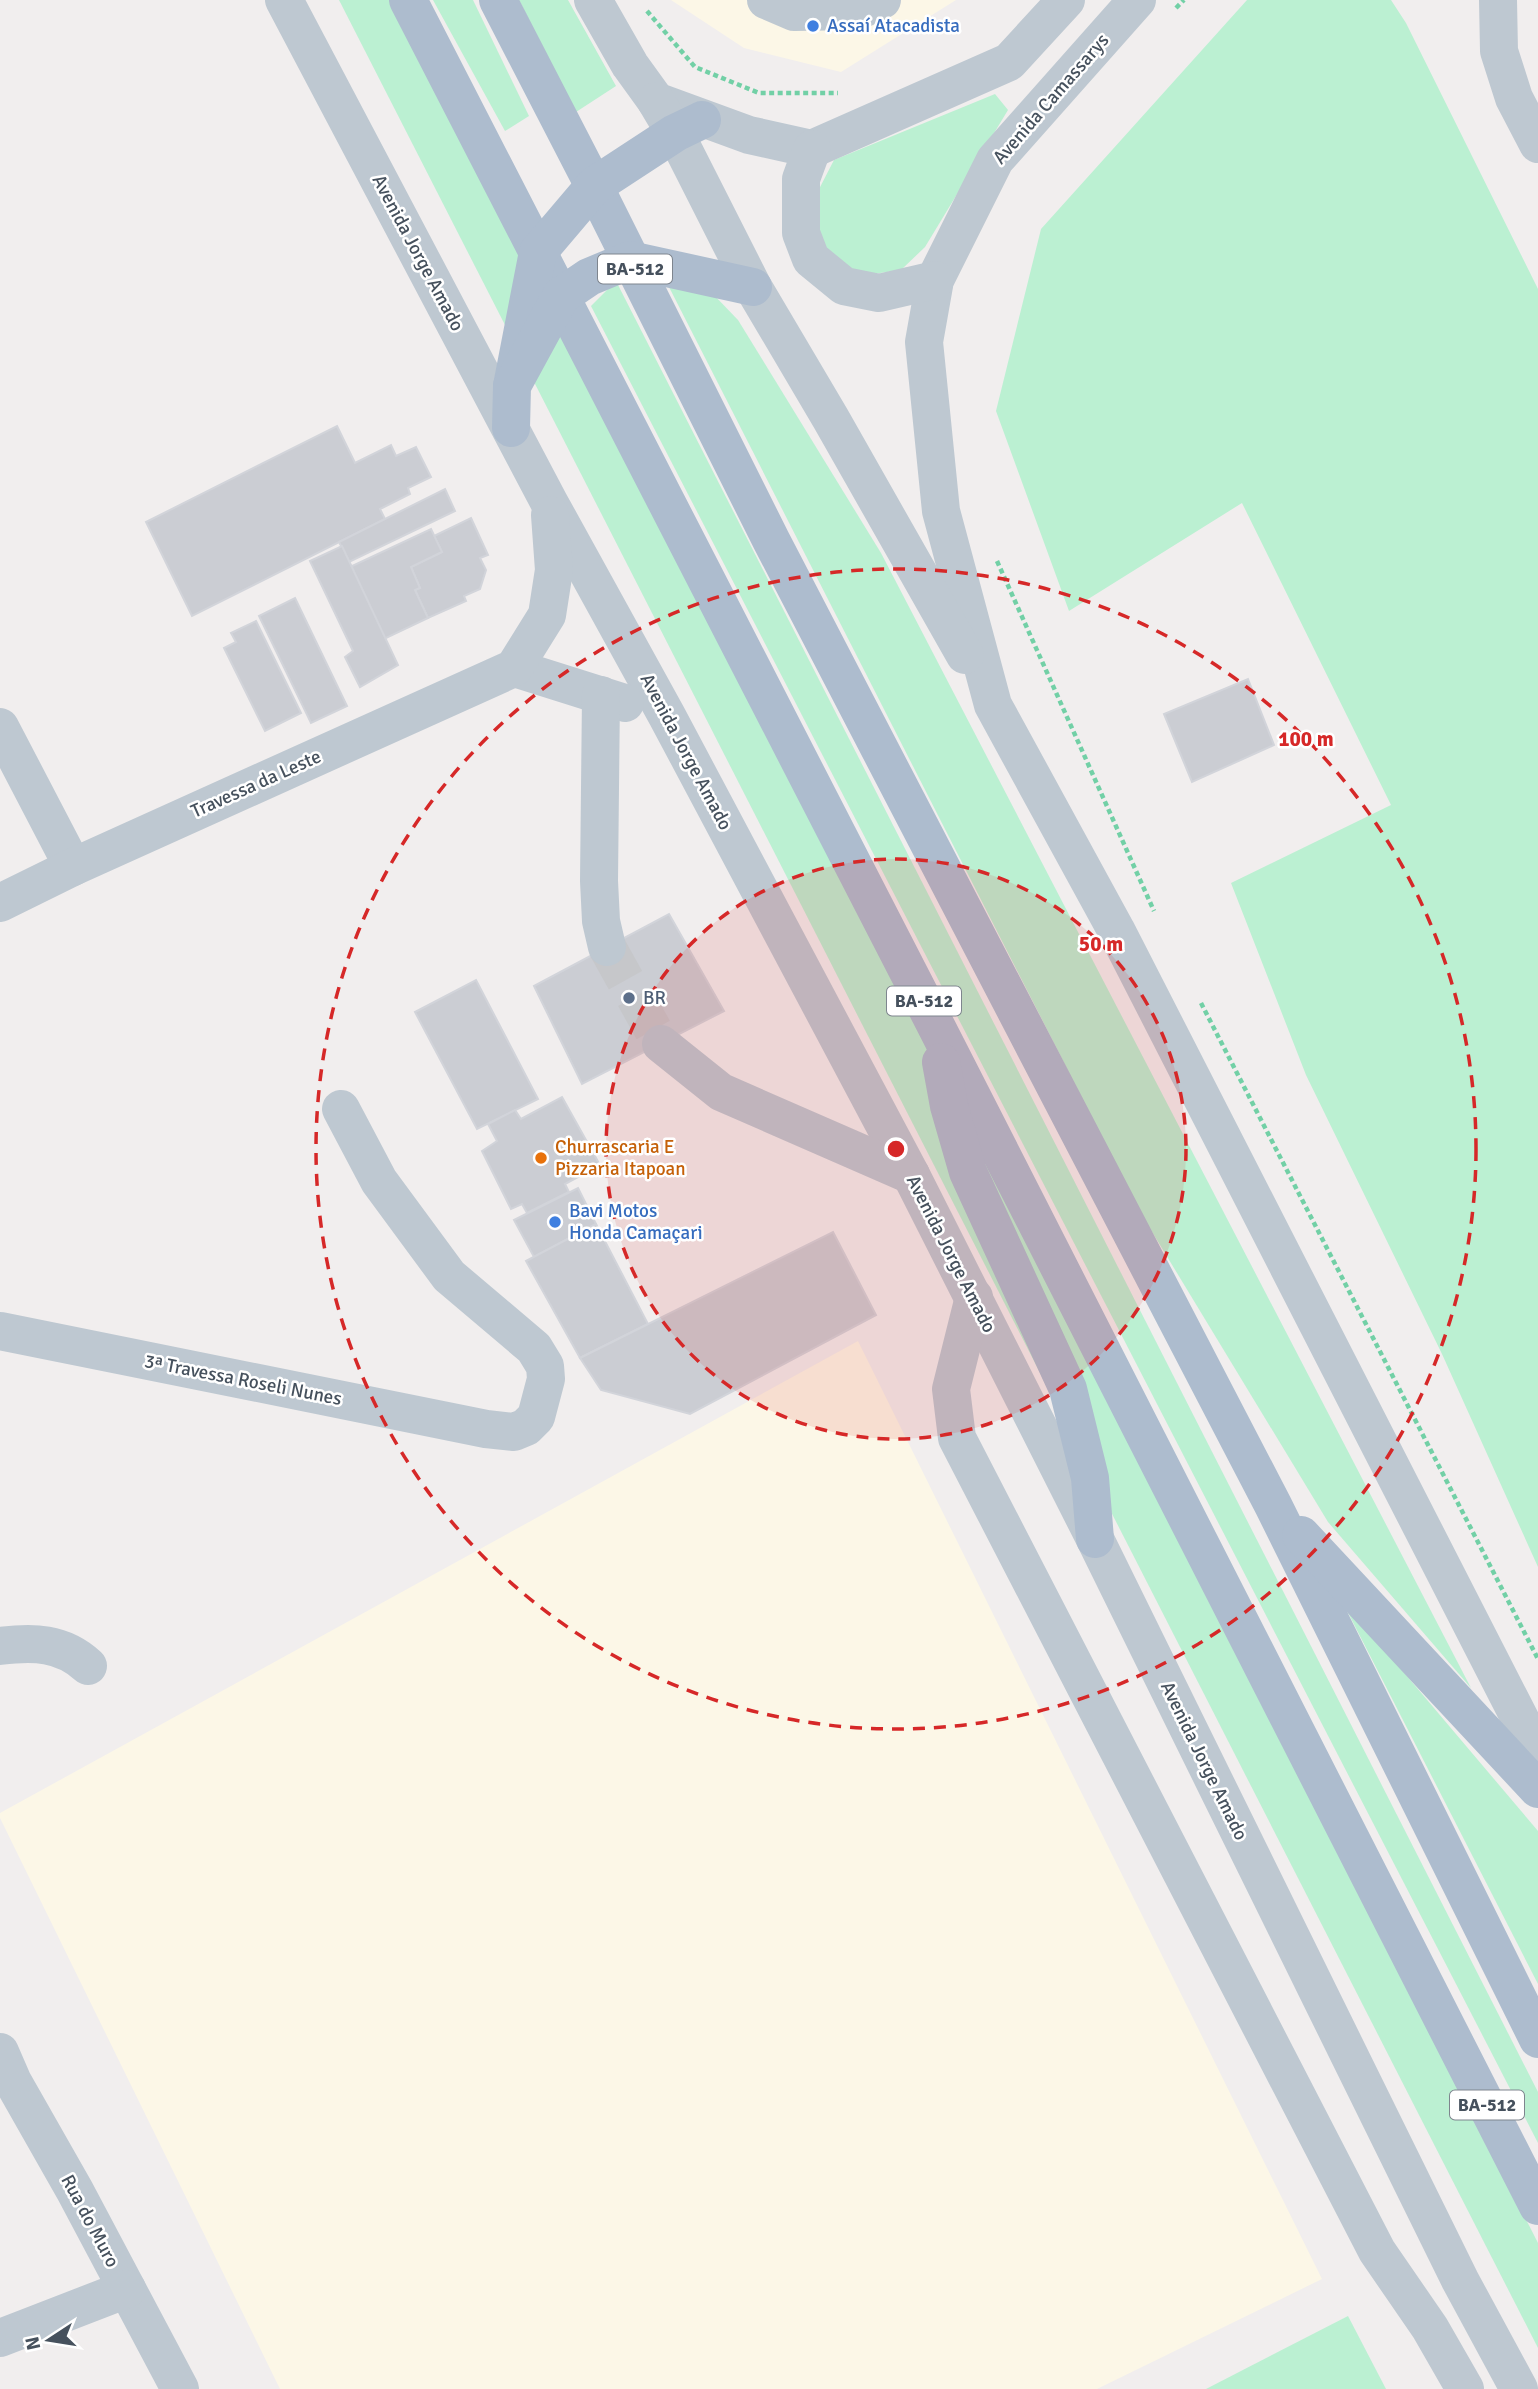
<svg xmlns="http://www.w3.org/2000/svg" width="1538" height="2389" font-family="Signika,sans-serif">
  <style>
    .commercial { fill: #fcf7e7 }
    .green { fill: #bbf0d2 }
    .building { fill: #cbcdd3; stroke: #d2d4da; stroke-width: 2 }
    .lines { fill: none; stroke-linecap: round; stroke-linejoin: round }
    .minor-tunnel { stroke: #c6c7ca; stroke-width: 38; stroke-dasharray: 38 19; stroke-linecap: butt }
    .path { stroke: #72d0a6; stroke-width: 4.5; stroke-dasharray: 5 3.5; stroke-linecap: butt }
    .minor { stroke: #bec8d1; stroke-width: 38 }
    .major { stroke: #adbcce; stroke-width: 38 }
    .ring { fill: none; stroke: #d62828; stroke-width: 3.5; stroke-dasharray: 12 9 }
    .shop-dot { fill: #3f7fe0; stroke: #fff; stroke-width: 2.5 }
    .service-dot { fill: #5c6f8a; stroke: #fff; stroke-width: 2.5 }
    .food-dot { fill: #e8710a; stroke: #fff; stroke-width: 2.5 }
    .labels { text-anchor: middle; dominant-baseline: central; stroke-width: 5; stroke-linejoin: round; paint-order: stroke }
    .shield { fill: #fff; stroke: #7e858e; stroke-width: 2 }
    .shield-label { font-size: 18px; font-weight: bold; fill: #46515d }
    .shop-label { font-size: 19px; fill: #366cbe; stroke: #fff; text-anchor: start }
    .street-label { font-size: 19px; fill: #46515d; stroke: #fff }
    .service-label { font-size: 19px; fill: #4e5e75; stroke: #fff; text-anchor: start }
    .food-label { font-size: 19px; fill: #c56008; stroke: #fff; text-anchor: start }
    .centre { fill: #d62828; stroke: #fff; stroke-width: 3.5 }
    .ring-label { font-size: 21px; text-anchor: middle; font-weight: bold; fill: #d62828; stroke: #fff; stroke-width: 5; stroke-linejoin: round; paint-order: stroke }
  </style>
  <rect width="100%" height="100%" fill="#f1eeee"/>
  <g class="commercial">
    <polygon points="671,0 956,0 841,72 744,48"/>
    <polygon points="858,1341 1322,2279 1097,2389 280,2389 0,1818 0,1813"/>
  </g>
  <g class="green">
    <polygon points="339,0 390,0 544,295 1538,2243 1538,2348"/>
    <polygon points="433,0 473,0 529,116 505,131"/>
    <polygon points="519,0 568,0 616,86 576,112"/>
    <polygon points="1247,0 1391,0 1406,23 1538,289 1538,1567 1442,1354 1306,1075 1231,883 1391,805 1242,503 1069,611 996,411 1041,229"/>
    <polygon points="995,94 1008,110 925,247 901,270 866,275 834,261 813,230 817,193 834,160"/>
    <polygon points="616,281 1538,2092 1538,2143 591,306"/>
    <polygon points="669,287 713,294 738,320 881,553 1471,1688 1328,1522 1140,1212"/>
    <polygon points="1340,1597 1538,1831 1538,1984"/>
    <polygon points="1348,2316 1386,2389 1206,2389"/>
  </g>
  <g class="building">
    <polygon points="337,426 355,463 391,445 396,456 416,447 431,477 408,488 410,494 380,509 385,519 192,616 146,522"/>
    <polygon points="445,489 455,511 349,562 339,542"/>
    <polygon points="471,518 488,555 480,558 486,570 480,589 464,596 466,601 428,618 415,590 420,588 411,567 442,552 434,536"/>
    <polygon points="431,529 442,552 411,567 420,588 415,590 428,618 384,639 350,567"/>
    <polygon points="342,546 398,665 360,687 345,657 353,651 310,561"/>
    <polygon points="295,598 347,706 311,723 259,616"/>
    <polygon points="256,621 301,713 265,731 224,648 236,642 231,633"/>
    <polygon points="1248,679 1274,745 1192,782 1164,714"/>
    <polygon points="669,914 724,1011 582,1084 534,986"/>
    <polygon points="476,980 538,1099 477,1129 415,1012"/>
    <polygon points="562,1097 600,1165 565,1184 569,1192 527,1213 522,1204 511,1209 482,1151 497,1141 488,1124 515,1110 521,1119"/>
    <polygon points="578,1188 596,1224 534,1257 514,1220"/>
    <polygon points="596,1224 648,1324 580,1358 526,1261"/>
    <polygon points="833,1232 876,1315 690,1414 601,1390 580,1358"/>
  </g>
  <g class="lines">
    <polyline class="minor-tunnel" points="607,947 661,1044"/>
    <g class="path">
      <polyline points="1176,8 1184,0"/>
      <polyline points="647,11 695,67 759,93 838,93"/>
      <polyline points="997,561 1154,911"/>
      <polyline points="1201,1003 1538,1659"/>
    </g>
    <g class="minor">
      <polyline points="284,0 549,502 667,716 911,1175 1095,1539 1460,2280 1519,2389"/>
      <polyline points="593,0 630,65 656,101 749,135 812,149"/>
      <polyline points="766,0 794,12 858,11 882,0"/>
      <polyline points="1137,0 995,160 935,280 924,342 941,511 993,705 1116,930 1538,1754"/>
      <polyline points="1498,0 1499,51 1514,98 1538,144"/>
      <polyline points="656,101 675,133 753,287 831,419 965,655"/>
      <polyline points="812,149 1009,62 1066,0"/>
      <polyline points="812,149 801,179 801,233 811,259 844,286 879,293 935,280"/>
      <polyline points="514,668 625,703"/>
      <polyline points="601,695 599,881 601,921 607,947"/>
      <polyline points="0,727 73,867"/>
      <polyline points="0,903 73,867 514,668 547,615 554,570 550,515"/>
      <polyline points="661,1044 721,1092 911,1175"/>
      <polyline points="974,1297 951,1389 957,1438 1377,2251 1430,2328 1465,2389"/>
      <polyline points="0,1331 486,1429 514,1432 526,1427 536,1417 546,1379 545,1366 534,1348 449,1276 379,1181 341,1109"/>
      <path d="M0,1646c33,-4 62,-4 88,20"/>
      <polyline points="0,2052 13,2082 75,2191 180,2389"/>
      <polyline points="0,2338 127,2289"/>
    </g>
    <g class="major">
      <polyline points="408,0 934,1022 1538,2206"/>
      <polyline points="498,0 594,186 771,540 1273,1505 1538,2039"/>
      <polyline points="512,386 538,252 594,186 675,133 702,120"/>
      <polyline points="511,428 512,386 561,296 589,277 630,260 753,287"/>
      <polyline points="941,1062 949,1106 968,1172 1068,1389 1090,1478 1095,1539"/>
      <polyline points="1301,1535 1538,1789"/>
    </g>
  </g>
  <circle cx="896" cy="1149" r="290" fill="#d62828" fill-opacity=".12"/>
  <g class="ring">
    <circle cx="896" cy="1149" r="290"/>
    <circle cx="896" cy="1149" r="580"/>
  </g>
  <g class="shop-dot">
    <circle cx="813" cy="26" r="7"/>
    <circle cx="555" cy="1222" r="7"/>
  </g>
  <circle class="service-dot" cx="629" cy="998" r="7"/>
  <circle class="food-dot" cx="541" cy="1158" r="7"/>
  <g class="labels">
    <g class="shield">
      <rect x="598" y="254.5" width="74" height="29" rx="5"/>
      <rect x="887" y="986.5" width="74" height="29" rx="5"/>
      <rect x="1450" y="2090.5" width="74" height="29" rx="5"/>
    </g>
    <g class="shield-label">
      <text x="635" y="269">BA-512</text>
      <text x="924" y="1001">BA-512</text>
      <text x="1487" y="2105">BA-512</text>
    </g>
    <g class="shop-label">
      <text x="827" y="26">Assaí Atacadista</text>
      <text x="569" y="1211">Bavi Motos<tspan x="569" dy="22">Honda Camaçari</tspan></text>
    </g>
    <g class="street-label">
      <text transform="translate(1051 99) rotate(-49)">Avenida Camassarys</text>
      <text transform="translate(418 253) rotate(62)">Avenida Jorge Amado</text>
      <text transform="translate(686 752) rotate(62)">Avenida Jorge Amado</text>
      <text transform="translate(256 784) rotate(-24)">Travessa da Leste</text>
      <text transform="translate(951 1254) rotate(63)">Avenida Jorge Amado</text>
      <text transform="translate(243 1380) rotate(11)">3ª Travessa Roseli Nunes</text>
      <text transform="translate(1204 1761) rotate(64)">Avenida Jorge Amado</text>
      <text transform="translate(90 2221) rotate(62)">Rua do Muro</text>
    </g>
    <g class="service-label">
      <text x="643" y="998">BR</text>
    </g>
    <g class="food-label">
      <text x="555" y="1147">Churrascaria E<tspan x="555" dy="22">Pizzaria Itapoan</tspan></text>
    </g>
  </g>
  <circle cx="896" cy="1149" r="10" class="centre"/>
  <g class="ring-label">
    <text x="1306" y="746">100 m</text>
    <text x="1101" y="951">50 m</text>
  </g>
  <g transform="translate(49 2340) rotate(258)" stroke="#ffffff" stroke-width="5" paint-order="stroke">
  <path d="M0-5L12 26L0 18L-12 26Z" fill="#46515d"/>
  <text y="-10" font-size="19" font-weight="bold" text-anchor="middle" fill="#46515d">N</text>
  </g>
</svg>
